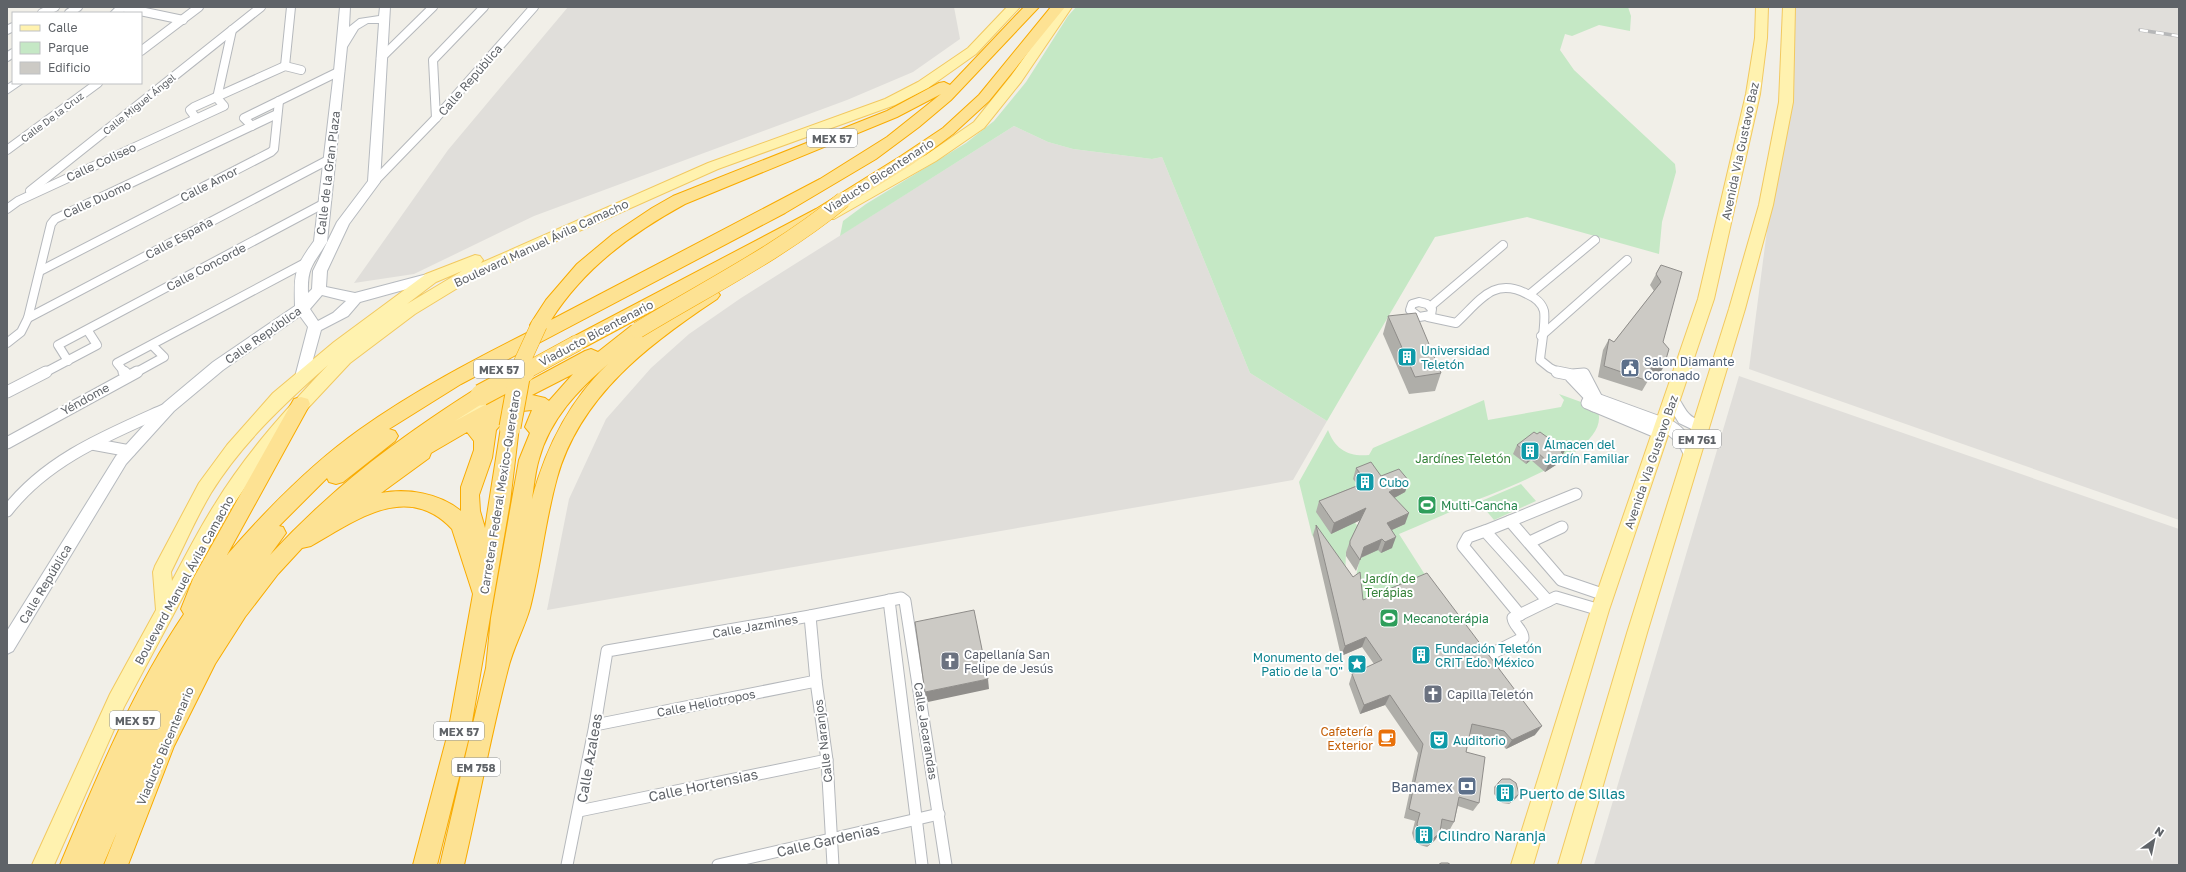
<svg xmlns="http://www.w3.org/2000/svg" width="2186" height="872" font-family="'Golos Text',sans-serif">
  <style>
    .industrial { fill: #e0deda }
    .green { fill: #c5e8c5 }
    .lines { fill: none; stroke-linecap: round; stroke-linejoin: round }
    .street-far1-casing { stroke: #b5b8bc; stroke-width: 10 }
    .street-casing { stroke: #b5b8bc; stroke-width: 13 }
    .secondary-casing { stroke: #b6babf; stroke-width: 2 }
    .primary-casing { stroke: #f2c960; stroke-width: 2 }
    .highway-casing { stroke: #f9ab00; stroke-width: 2 }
    .street-far1 { stroke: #fff; stroke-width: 8 }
    .street { stroke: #fff; stroke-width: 11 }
    .secondary { fill: #fff; fill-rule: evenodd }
    .primary { fill: #fff2af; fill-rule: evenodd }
    .highway { fill: #fde293; fill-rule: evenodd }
    .rail-casing { stroke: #b6b7b8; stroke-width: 3.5 }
    .rail { stroke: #fff; stroke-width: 2.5; stroke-dasharray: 8; stroke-linecap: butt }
    .highway-bridge-far1-casing { stroke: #f9ab00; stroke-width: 17; stroke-linecap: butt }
    .highway-bridge-casing { stroke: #f9ab00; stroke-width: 23; stroke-linecap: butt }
    .highway-bridge-far1 { stroke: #fde293; stroke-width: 16 }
    .highway-bridge { stroke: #fde293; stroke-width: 21 }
    .wall { fill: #afaea9 }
    .shaded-wall { fill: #8f8d8a }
    .building { fill: #cccac5; stroke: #8f8d8a }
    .labels { text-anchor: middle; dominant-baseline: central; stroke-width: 4; stroke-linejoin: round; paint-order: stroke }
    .far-street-label { font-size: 10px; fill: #5f6368; stroke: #fff }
    .shield { fill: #fff; stroke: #8f9295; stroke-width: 1 }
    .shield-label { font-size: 11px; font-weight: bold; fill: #5f6368 }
    .street-label { font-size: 12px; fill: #5f6368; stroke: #fff }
    .culture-label { font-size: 12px; fill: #0d838f; stroke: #fff; text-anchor: start }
    .service-label { font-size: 12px; fill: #4e5e75; stroke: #fff; text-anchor: start }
    .park-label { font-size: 12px; fill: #348238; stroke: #fff }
    .leisure-label { font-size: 12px; fill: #27864d; stroke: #fff; text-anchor: start }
    .worship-label { font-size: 12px; fill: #5b616d; stroke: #fff; text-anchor: start }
    .food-label { font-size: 12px; fill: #c56008; stroke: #fff; text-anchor: end }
    .near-street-label { font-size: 14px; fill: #5f6368; stroke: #fff }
    .near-service-label { font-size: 14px; fill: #4e5e75; stroke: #fff; text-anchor: end }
    .near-culture-label { font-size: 14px; fill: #0d838f; stroke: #fff; text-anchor: start }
  </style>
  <rect width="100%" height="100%" fill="#f1efe8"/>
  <g class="industrial">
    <polygon points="568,7 954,7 960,39 913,72 847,100 534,216 414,274 354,283 448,150"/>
    <polygon points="1796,7 2179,7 2179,520 1749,369"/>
    <polygon points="1014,126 1048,142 1073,149 1152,159 1162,157 1250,373 1327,421 1293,480 547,610 569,499 606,419 651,368 689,334 741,298"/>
    <polygon points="1739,376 2179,529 2179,865 1594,865"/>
  </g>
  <g class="green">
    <polygon points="1076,7 1628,7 1631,16 1630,31 1599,25 1572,36 1565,34 1560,50 1574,70 1675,164 1676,172 1662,222 1659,254 1527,217 1435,237 1327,421 1250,373 1162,157 1152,159 1073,149 1048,142 1014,126 840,236 843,221 866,204 966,143 994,121 1026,82 1068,16"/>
    <path d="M1559,394l22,8 17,9c13,41 -98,79 -126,91 -24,11 -49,22 -73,32l30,47 -68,28 -5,-33 4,-18 23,-24 21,-10 -12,-14 3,-29 -40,42 5,5 -14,24 -1,28 -33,-45 -13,-53 29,-52c7,19 20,27 41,25l4,-7 111,-48 4,20 73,-13 3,-7z"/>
    <polygon points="1521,484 1536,501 1494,520 1479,502"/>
  </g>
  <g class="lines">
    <g class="street-far1-casing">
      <g id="street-far1">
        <polyline points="121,7 183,20"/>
        <polyline points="42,13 55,7"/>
        <polyline points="69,13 78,7"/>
        <polyline points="7,30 13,27"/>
        <polyline points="141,51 199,7"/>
        <polyline points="7,57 13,53"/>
        <polyline points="381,58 433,7"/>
        <polyline points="285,66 291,7"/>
        <polyline points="196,118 190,110 194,107 285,66 301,70"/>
        <polyline points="436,118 433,60 484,7"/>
        <polyline points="252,126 244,118 340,71"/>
        <polyline points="7,150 98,83"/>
        <polyline points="374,182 436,118 534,7"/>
        <polyline points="30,191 261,7"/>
        <polyline points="7,209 18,201 224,106 217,98 232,30"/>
        <polyline points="40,271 271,152 274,149 279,101"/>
        <polyline points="1530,294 1595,240"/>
        <polygon points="1419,302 1427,304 1432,309 1431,315 1419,317 1410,310 1412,304"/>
        <polyline points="1431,306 1503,245"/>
        <path d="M1428,317l28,6c23,-21 37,-47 71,-29 7,3 15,9 17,17 2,12 -3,36 -4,49l10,8 10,5"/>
        <polyline points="28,318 330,159"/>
        <polyline points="1541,336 1627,260"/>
        <polyline points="7,343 21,332 28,318 51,224 55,219 277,114"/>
        <polyline points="68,361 58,345 323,204"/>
        <polyline points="44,373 97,345 88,331"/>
        <polyline points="125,373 117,363 305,263"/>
        <polyline points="135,373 164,357 152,345"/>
      </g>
    </g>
    <g class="street-casing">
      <g id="street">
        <polyline points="124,372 128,376"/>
        <polyline points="1557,372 1572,375 1584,374 1597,399 1594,406"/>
        <polyline points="1571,377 1590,397 1587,403 1661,434"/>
        <polyline points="7,392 46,372"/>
        <polyline points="1591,397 1665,424"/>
        <polyline points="7,443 137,372"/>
        <polyline points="92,444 130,451"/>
        <polyline points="1576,494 1510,521 1561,580 1605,595"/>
        <path d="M7,511c40,-52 101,-76 159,-102"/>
        <polyline points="1485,531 1510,521"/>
        <polyline points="1530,542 1562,527"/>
        <polyline points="889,600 922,865"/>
        <polyline points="1520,615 1463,546 1468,537 1485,531 1548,601"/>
        <polyline points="810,616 816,681 827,760 833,865"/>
        <path d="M1487,656l36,-18c0,-8 -9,-12 -10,-20l43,-21 44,13"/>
        <polyline points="595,725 816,681"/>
        <polyline points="579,811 827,760"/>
        <polyline points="567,865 595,725 607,651 810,616 901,598 905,601 946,865"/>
        <polyline points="718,865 939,814"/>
      </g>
    </g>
    <g class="secondary-casing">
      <g id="secondary">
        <polygon points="116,7 128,7 122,13 110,13"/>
        <path d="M340,7h10l-1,20 10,-8 20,-3 1,-9h10l-10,175 -31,42 -22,47 -1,16 29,6 76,-20 5,2 2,3 -2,3 -76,21 -12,14 -27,14 -14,51 -5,1 -5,-1 -2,-4 13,-50 -8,-11 -77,54 -49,41 -48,53 -113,187 -6,3v-23l109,-175 48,-53 49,-41 82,-56c-1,-32 -1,-38 19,-65l20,-170zM368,23h11l-11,158 -31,41 -24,49 -1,18 -4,4c-1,-27 6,-29 19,-51l20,-195 11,-18zM322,295l24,6 -13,12 -15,8 -8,-12z"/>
        <polygon points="13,81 13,83 23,83 7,94 7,85"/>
        <path d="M1672,394c9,3 10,13 17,20 5,6 14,5 18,13l-2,4 -5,2 -21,-10 -14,-23 2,-4z"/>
        <path d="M1665,418c19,6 27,22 35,39l-3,4 -5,2 -5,-2 -9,-18 -18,-15 -2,-4 2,-4z"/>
      </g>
    </g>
    <g class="primary-casing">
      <g id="primary">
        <path d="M1007,7h13l-44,47 -48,34 -33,17 -177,64 -244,109 -59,36 -65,49 -43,46 -46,55 -34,50 -103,193 -70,158h-22l78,-171 46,-84 -3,-38 2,-6 44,-83 28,-38 46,-52 61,-51 92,-68 49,-19 5,1 3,4 -2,3 227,-100 177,-64 33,-17 50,-34zM462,271l-55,33 29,-22zM328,365c-41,43 -82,88 -113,139 -16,25 -29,51 -43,77l-1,-9c13,-26 25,-54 40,-79 30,-49 74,-90 117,-128z"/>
        <polygon points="1060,7 1072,7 1021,82 984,128 936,161 834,219 824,219 822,216 824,213 926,155 974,122 1011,76"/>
        <polygon points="1756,7 1768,7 1767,38 1760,94 1714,299 1609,610 1533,865 1511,865 1591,610 1698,299 1746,94 1755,38"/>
        <polygon points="1783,7 1795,7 1793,102 1773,205 1745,309 1647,633 1580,865 1558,865 1627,633 1729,309 1759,205 1779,102"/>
        <polygon points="497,387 503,389 505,393 503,397 454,432 448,434 442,432 440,427 442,422 491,389"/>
      </g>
    </g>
    <g class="highway-casing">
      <g id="highway">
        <path d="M1024,7h15l-88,93 -32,27 -43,32 -91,54 -324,171 -72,45 6,2 3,5 -3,5 -52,41 -7,2 -7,-2 -2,-4 -48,48 4,1 3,6 -16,22c63,-68 127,-116 204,-165l7,-2 7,2 2,5 -2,5 -33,21 130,-70 6,-2 7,3 33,-26 6,-1 6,1 3,5 59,-40 6,-2 6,2 3,4 -3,4c-68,45 -137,97 -160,179 -12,43 -16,87 -27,130 -6,21 -17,40 -22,61 -17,65 -29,131 -44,196h-24l46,-197 5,-50 28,-158 11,-27 -5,-6 7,-17 -10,1 -18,11 6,-2 7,2 2,5 -9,75 -40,231 -33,132h-24l35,-132 25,-139 -21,-65c-45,-48 -97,-8 -141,17l-9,2 -24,26 -33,43 -30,47 -41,82 -46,119h-24l13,-33 -14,33h-43c36,-86 72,-174 124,-251l-3,-5 12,-30 101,-180 7,-2 7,2 2,5 -83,151c40,-46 83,-90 132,-125 55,-39 114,-70 174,-100l-3,-5 3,-5 13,-20 31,-36 36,-30 39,-26 21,-12 214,-85 52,-28 5,-1 6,3zM941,94l-54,43 -67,42 -269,141c33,-52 81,-87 134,-116l212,-87zM608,364c-39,37 -62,83 -76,135 2,-13 3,-27 7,-40 11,-40 39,-69 69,-95zM573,374l-24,27 -4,-3 -13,-3zM503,422l-2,5 -16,101 -5,-17 -1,-16 13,-37 4,-28zM467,432l7,9v9l-13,37v24c-21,-18 -54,-23 -80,-18l48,-35 2,-5z"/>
        <polygon points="1051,7 1065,7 989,101 953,134 913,164 828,217 583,348 577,350 571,348 568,343 571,338 816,209 901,156 943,128 979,95"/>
      </g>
    </g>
    <use href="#street-far1" class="street-far1"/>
    <use href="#street" class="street"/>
    <use href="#secondary" class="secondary"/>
    <use href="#primary" class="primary"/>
    <use href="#highway" class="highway"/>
    <g class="rail-casing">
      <polyline id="rail" points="2140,30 2179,36"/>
    </g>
    <use href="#rail" class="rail"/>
    <g class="highway-bridge-far1-casing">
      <g id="highway-bridge-far1">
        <path d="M638,330c69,-42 142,-78 205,-130"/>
        <polyline points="520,373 522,362 539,325"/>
        <polyline points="522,373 577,343"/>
      </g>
    </g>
    <g class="highway-bridge-casing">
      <g id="highway-bridge">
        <polyline points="481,395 524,372"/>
        <polyline points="510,427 520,372"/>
      </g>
    </g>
    <use href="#highway-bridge-far1" class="highway-bridge-far1"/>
    <use href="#highway-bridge" class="highway-bridge"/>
  </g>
  <g class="wall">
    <polygon points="1661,265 1663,342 1658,377 1649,379 1642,391 1598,377 1603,350 1609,339 1614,342 1654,291 1650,285"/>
    <polygon points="1388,316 1441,373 1435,391 1409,394 1383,334"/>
    <polygon points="1537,434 1565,450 1559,463 1545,472 1531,460 1526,464 1513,454 1517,445"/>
    <polygon points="1356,468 1381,476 1409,481 1405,492 1394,498 1405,524 1392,530 1392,548 1381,553 1378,550 1361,558 1356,571 1346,556 1346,552 1350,541 1360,520 1331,534 1316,512 1319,501 1358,485 1353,479"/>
    <polygon points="1316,525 1363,600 1535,735 1506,749 1498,740 1470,734 1466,752 1479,803 1473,811 1458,806 1454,822 1449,831 1441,828 1440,832 1435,840 1427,847 1420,845 1414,840 1412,833 1415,821 1404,818 1418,753 1385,705 1360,714 1349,684 1352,674 1374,664 1362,647 1341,656 1313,535"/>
    <polygon points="1498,783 1519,794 1516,798 1509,804 1502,803 1494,794 1494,787"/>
  </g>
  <g class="shaded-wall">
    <polygon points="1664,366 1658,377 1645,379 1651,368"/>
    <polygon points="1565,450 1559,463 1545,472 1549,463 1561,452"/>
    <polygon points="1536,451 1531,460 1526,464 1530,455"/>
    <polygon points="1409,481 1405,492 1385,503 1389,492"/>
    <polygon points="1366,508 1363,519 1331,534 1334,523"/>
    <polygon points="1409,513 1405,524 1383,534 1387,523"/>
    <polygon points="1396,537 1392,548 1381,553 1385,542"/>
    <polygon points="1382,539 1378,550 1360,558 1364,547"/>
    <polygon points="1366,637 1362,647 1341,656 1345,646"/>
    <polygon points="988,679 989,689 928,702 925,692"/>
    <polygon points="1390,695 1385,705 1360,714 1364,705"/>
    <polygon points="1542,726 1535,735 1506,749 1512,740"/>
    <polygon points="1519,794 1516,798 1509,804 1512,800"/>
    <polygon points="1440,832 1435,840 1427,847 1433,839"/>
  </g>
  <g class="building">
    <polygon points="1661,265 1682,272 1663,342 1669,349 1664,366 1651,368 1648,381 1604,366 1609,339 1614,342 1661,282 1656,274"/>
    <polygon points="1416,313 1441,373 1415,377 1388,316"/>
    <polygon points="1534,432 1537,434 1540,432 1565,450 1561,452 1563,454 1549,463 1536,451 1530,455 1517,445"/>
    <polygon points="1371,462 1381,476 1399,469 1409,481 1389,492 1409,513 1387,523 1396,537 1385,542 1382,539 1364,547 1360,560 1350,545 1350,541 1366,508 1334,523 1319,501 1367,482 1356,468"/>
    <polygon points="1316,525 1353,577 1360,572 1363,600 1427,573 1542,726 1512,740 1504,731 1472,724 1466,752 1485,757 1479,803 1459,797 1454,822 1442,819 1440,832 1433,839 1425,837 1419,832 1417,824 1420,813 1409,809 1423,744 1390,695 1364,705 1352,674 1382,660 1366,637 1345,646"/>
    <polygon points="974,610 988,679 925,692 915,622"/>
    <polygon points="1502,779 1510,779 1516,783 1519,794 1512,800 1505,798 1497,790 1498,783"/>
    <polygon points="1441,863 1448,863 1451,865 1438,865"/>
  </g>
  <defs>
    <g id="building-square" transform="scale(1)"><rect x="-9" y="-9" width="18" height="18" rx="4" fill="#0f9aa8" stroke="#fff"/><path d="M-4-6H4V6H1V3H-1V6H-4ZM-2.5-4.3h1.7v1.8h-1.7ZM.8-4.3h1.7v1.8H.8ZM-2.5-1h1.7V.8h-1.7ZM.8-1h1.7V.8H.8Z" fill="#fff"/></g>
    <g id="civic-square" transform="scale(1)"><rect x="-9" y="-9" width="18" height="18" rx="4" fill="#5c6f8a" stroke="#fff"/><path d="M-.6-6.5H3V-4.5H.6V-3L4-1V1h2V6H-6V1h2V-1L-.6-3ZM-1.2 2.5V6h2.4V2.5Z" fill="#fff"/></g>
    <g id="stadium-square" transform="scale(1)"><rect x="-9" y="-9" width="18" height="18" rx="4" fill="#2e9e5b" stroke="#fff"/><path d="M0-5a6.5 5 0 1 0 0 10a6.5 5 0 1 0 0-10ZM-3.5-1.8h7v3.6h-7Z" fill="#fff"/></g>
    <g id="church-square" transform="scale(1)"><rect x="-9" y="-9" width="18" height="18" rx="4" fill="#6b7280" stroke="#fff"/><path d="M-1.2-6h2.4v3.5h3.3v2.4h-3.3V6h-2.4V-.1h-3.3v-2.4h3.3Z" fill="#fff"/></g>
    <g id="sight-square" transform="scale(1)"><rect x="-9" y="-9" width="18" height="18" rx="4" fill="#0f9aa8" stroke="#fff"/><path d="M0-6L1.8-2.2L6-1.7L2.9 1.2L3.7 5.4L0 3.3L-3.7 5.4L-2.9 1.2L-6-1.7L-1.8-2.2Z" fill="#fff"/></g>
    <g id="cafe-square" transform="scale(1)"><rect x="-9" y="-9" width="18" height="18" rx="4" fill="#e8710a" stroke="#fff"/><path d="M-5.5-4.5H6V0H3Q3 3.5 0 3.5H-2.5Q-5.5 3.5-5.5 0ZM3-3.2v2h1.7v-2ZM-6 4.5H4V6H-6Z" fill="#fff"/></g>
    <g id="theatre-square" transform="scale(1)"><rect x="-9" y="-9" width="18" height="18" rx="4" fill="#0f9aa8" stroke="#fff"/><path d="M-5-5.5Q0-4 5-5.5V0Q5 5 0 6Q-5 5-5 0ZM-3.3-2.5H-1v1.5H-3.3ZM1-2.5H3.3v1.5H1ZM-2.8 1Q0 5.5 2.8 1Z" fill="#fff"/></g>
    <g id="bank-square" transform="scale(1)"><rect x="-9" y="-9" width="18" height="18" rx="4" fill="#5c6f8a" stroke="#fff"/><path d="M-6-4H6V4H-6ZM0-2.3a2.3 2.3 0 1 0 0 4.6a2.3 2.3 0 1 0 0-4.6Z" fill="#fff"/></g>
  </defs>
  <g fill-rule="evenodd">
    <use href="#building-square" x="1407" y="357"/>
    <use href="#civic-square" x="1630" y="368"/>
    <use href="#building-square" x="1530" y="451"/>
    <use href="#building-square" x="1365" y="482"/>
    <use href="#stadium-square" x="1427" y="505"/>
    <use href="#stadium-square" x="1389" y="618"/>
    <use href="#building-square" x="1421" y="655"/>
    <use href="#church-square" x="950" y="661"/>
    <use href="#sight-square" x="1357" y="664"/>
    <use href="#church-square" x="1433" y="694"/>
    <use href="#cafe-square" x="1387" y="738"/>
    <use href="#theatre-square" x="1439" y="740"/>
    <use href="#bank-square" x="1467" y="786"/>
    <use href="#building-square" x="1505" y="793"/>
    <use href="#building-square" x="1424" y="835"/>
  </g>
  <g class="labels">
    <g class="far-street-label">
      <text transform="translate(139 104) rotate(-39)">Calle Miguel Ángel</text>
      <text transform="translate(52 117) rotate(-37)">Calle De la Cruz</text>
    </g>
    <g class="shield">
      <rect x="807" y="129" width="50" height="18" rx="3"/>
      <rect x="474" y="360" width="50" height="18" rx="3"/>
      <rect x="1673" y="430" width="48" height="18" rx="3"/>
      <rect x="110" y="711" width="50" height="18" rx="3"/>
      <rect x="434" y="722" width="50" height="18" rx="3"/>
      <rect x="452" y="758" width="48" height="18" rx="3"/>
    </g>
    <g class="shield-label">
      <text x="832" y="138">MEX 57</text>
      <text x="499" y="369">MEX 57</text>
      <text x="1697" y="439">EM 761</text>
      <text x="135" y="720">MEX 57</text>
      <text x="459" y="731">MEX 57</text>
      <text x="476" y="767">EM 758</text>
    </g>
    <g class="street-label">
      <text transform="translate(470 80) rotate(-49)">Calle República</text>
      <text transform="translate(1740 151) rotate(-78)">Avenida Via Gustavo Baz</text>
      <text transform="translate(101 162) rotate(-25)">Calle Coliseo</text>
      <text transform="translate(328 173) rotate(-83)">Calle de la Gran Plaza</text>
      <text transform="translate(879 176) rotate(-33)">Viaducto Bicentenario</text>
      <text transform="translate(209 184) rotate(-27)">Calle Amor</text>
      <text transform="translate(97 199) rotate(-25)">Calle Duomo</text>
      <text transform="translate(179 238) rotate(-28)">Calle España</text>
      <text transform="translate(541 243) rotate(-25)">Boulevard Manuel Ávila Camacho</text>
      <text transform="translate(206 267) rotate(-28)">Calle Concorde</text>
      <text transform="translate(596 333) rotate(-28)">Viaducto Bicentenario</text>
      <text transform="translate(263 335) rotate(-35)">Calle República</text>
      <text transform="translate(85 399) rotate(-29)">Yéndome</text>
      <text transform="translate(1651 462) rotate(-71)">Avenida Via Gustavo Baz</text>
      <text transform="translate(500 492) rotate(-81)">Carretera Federal Mexico-Queretaro</text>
      <text transform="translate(184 580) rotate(-61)">Boulevard Manuel Ávila Camacho</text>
      <text transform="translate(45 584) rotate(-59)">Calle República</text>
      <text transform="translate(755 626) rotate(-10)">Calle Jazmines</text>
      <text transform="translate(706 703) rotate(-11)">Calle Heliotropos</text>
      <text transform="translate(926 731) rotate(81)">Calle Jacarandas</text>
      <text transform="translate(823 741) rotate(-97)">Calle Naranjos</text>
      <text transform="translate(165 746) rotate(-67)">Viaducto Bicentenario</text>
    </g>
    <g class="culture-label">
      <text x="1421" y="350">Universidad<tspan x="1421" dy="14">Teletón</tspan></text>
      <text x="1544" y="444">Álmacen del<tspan x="1544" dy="14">Jardín Familiar</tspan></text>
      <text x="1379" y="482">Cubo</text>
      <text x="1435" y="648">Fundación Teletón<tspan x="1435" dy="14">CRIT Edo. México</tspan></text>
      <text x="1343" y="657" text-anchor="end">Monumento del<tspan x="1343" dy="14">Patio de la "O"</tspan></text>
      <text x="1453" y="740">Auditorio</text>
    </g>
    <g class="service-label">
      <text x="1644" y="361">Salon Diamante<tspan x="1644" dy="14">Coronado</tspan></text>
    </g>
    <g class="park-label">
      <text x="1463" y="458">Jardínes Teletón</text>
      <text x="1389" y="578">Jardín de<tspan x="1389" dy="14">Terápias</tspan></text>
    </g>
    <g class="leisure-label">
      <text x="1441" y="505">Multi-Cancha</text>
      <text x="1403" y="618">Mecanoterápia</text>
    </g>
    <g class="worship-label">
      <text x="964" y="654">Capellanía San<tspan x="964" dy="14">Felipe de Jesús</tspan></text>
      <text x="1447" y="694">Capilla Teletón</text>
    </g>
    <g class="food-label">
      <text x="1373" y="731">Cafetería<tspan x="1373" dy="14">Exterior</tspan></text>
    </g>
    <g class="near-street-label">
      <text transform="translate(589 758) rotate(-80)">Calle Azaleas</text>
      <text transform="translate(703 785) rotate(-12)">Calle Hortensias</text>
      <text transform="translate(828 840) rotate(-13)">Calle Gardenias</text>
    </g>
    <g class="near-service-label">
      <text x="1453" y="786">Banamex</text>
    </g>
    <g class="near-culture-label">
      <text x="1519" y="793">Puerto de Sillas</text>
      <text x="1438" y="835">Cilindro Naranja</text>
    </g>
  </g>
  <rect width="2186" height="872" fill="none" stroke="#5f6368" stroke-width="16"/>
  <rect x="12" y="12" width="130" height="72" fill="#ffffff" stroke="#bfc1c3"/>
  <rect x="20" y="25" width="20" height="6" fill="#fff2af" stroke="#bfc1c3"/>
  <text x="48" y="32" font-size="12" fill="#5f6368">Calle</text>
  <rect x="20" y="42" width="20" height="12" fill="#c5e8c5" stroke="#bfc1c3"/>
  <text x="48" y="52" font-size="12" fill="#5f6368">Parque</text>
  <rect x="20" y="62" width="20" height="12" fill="#cccac5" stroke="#bfc1c3"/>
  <text x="48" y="72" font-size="12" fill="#5f6368">Edificio</text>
  <g transform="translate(2154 840) rotate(33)" stroke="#ffffff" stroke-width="3" paint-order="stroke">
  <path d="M0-3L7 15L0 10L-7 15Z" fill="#5f6368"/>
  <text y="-6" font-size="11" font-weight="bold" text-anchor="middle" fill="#5f6368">N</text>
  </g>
</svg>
